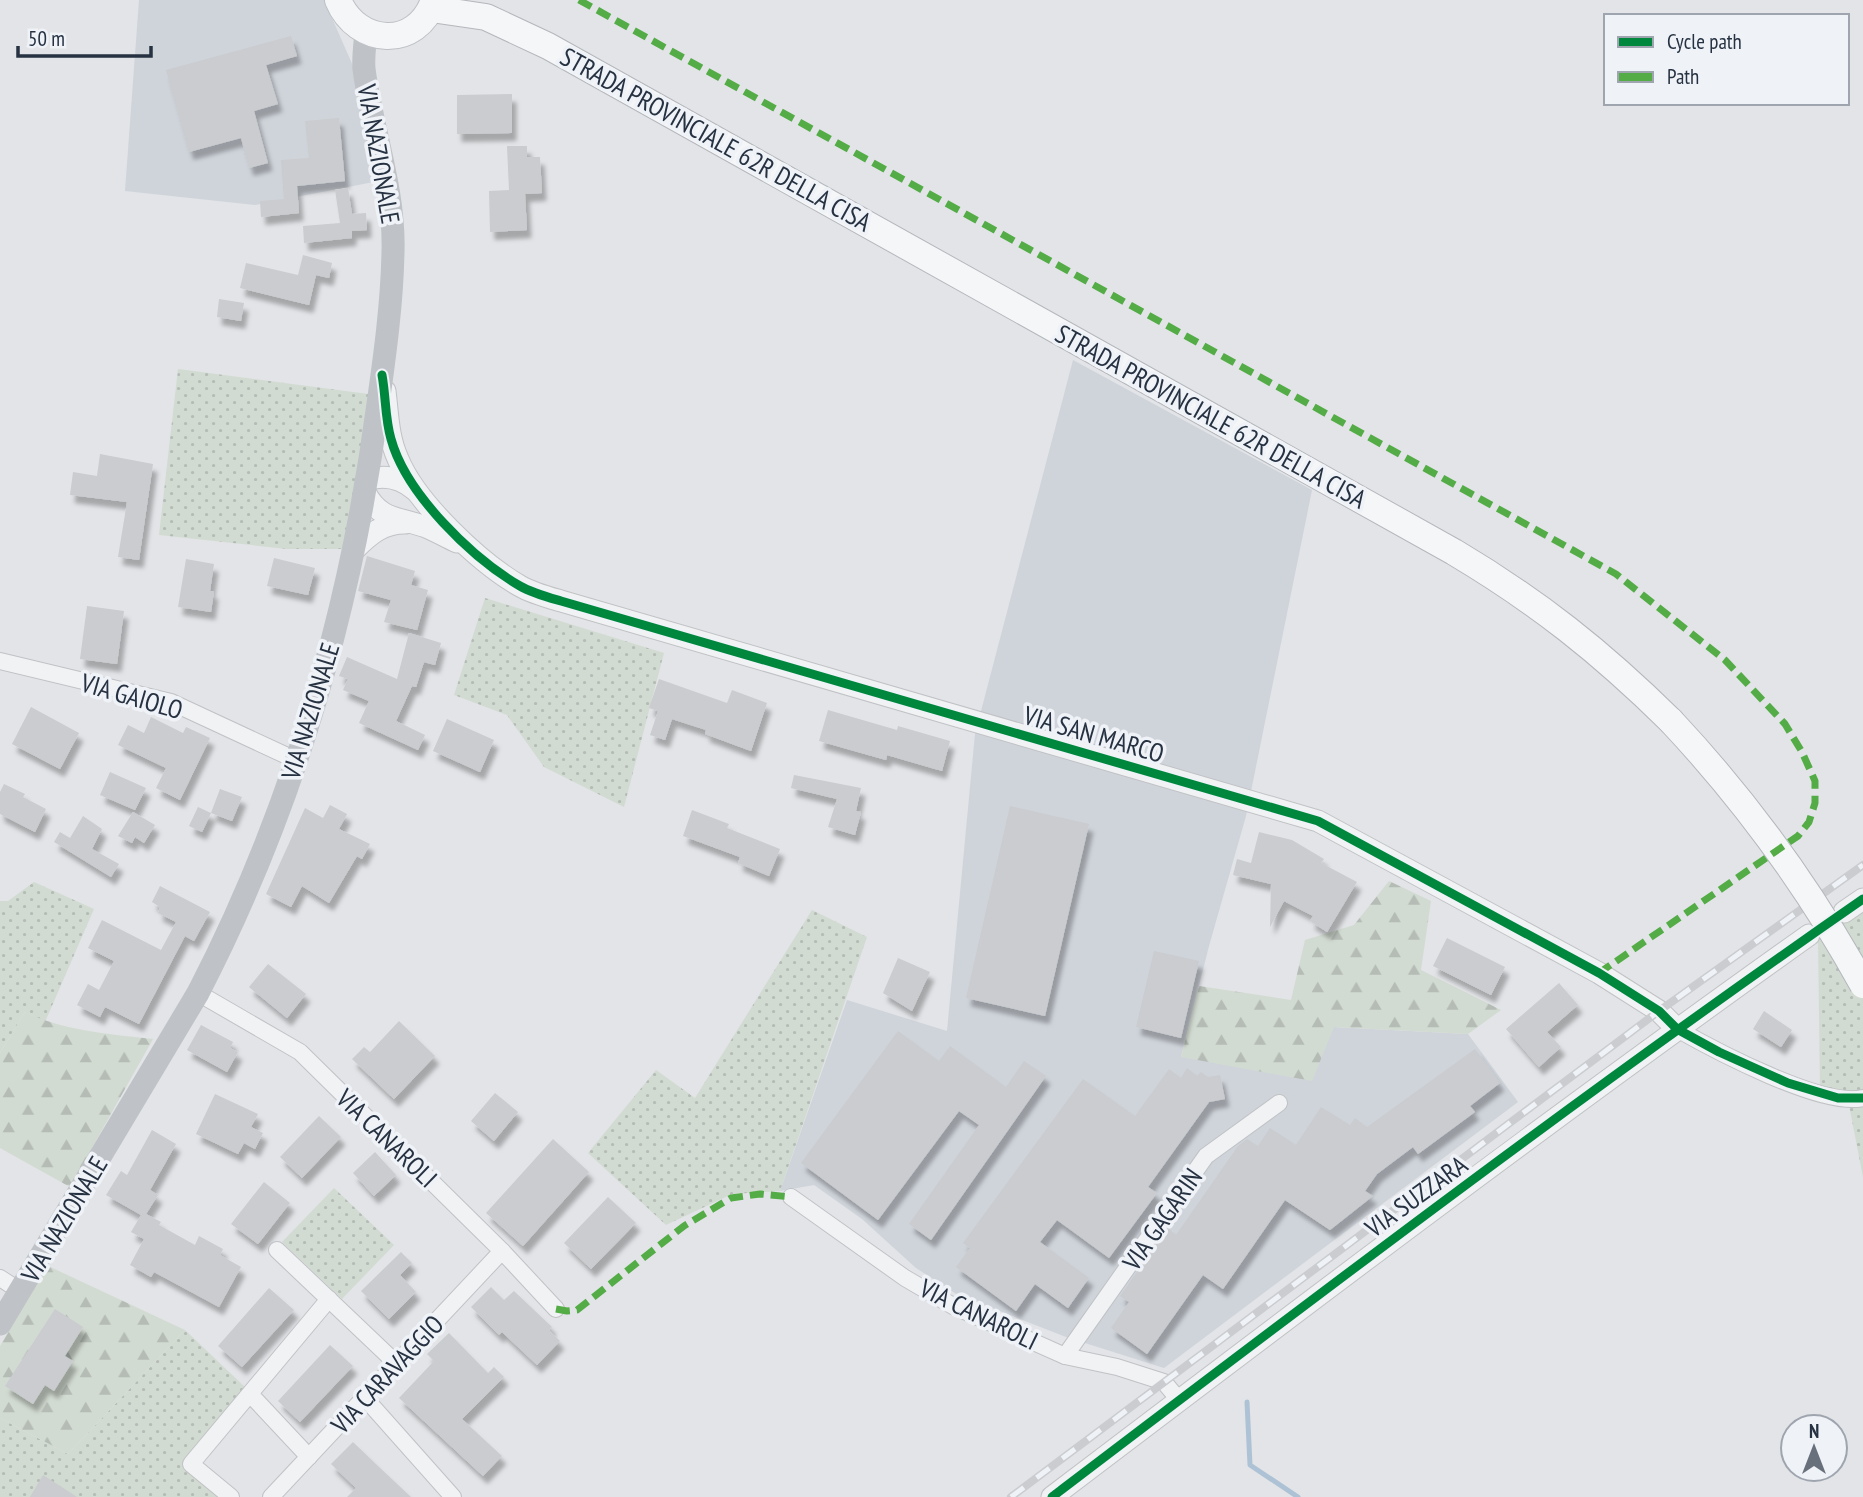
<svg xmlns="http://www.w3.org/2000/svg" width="1863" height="1497" font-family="'PT Sans Narrow',sans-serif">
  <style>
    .built { fill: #cfd4db }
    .grass { fill: url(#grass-dots) }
    .forest { fill: url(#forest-firs) }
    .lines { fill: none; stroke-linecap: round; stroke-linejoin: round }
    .stream { stroke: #aec2d5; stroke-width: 5 }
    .building { fill: #cacccf; filter: url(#shadow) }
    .minor-casing { stroke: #c0c2c5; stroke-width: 18 }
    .tertiary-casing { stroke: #c0c2c5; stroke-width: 23 }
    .primary-casing { stroke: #bdc1c5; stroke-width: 28 }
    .trunk-casing { stroke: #b4b7bc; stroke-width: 28 }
    .minor { stroke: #f1f2f4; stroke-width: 16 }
    .tertiary { stroke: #f1f2f4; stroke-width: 21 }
    .secondary { stroke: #bfc2c7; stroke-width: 23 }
    .primary { stroke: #f5f6f7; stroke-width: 26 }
    .trunk { stroke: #f5f6f7; stroke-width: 26 }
    .rail-casing { stroke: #cacccf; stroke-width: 8 }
    .rail { stroke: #eff2f7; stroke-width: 5; stroke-dasharray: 16; stroke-linecap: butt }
    .trunk-bridge-casing { stroke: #b4b7bc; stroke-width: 28; stroke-linecap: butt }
    .trunk-bridge { stroke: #f5f6f7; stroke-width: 26 }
    .quiet { stroke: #53ac46; stroke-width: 7; stroke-dasharray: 14 7; stroke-linecap: butt }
    .cycleway-casing { stroke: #eff2f7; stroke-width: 13 }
    .cycleway { stroke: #00873e; stroke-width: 9 }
    .labels { text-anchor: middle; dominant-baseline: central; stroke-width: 7; stroke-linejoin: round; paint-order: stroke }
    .street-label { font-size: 26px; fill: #263242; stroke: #eff2f7 }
  </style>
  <defs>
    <pattern id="grass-dots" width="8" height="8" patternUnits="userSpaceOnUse" patternTransform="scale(1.75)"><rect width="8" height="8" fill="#d2dbd1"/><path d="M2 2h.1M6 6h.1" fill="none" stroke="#b4bcb5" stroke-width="1.8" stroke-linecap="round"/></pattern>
    <pattern id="forest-firs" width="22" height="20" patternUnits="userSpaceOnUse" patternTransform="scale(1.75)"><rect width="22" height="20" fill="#d2dbd1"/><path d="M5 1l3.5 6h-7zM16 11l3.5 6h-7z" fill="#b4bcb5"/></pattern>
    <filter id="shadow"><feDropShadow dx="4.5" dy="8" stdDeviation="2" flood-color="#0004"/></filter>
  </defs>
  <rect width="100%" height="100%" fill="#e2e4e7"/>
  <g class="built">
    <polygon points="139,0 324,0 371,107 389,179 255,205 125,191"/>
    <polygon points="1073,360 1312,490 1246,816 1209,946 1181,1057 1334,1027 1468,1034 1518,1102 1164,1368 1066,1337 958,1295 916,1268 862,1219 814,1185 780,1191 847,1000 947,1031 975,734"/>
  </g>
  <g class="grass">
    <polygon points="178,369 376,395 352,549 287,549 159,535"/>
    <polygon points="485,598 664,653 624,807 544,767 507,715 454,695"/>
    <polygon points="34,882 94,909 45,1022 25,1012 0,1053 0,901 8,901"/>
    <polygon points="1863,904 1863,1177 1848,1100 1820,1089 1818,937"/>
    <polygon points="812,910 867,937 780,1191 732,1194 666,1225 588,1153 656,1070 695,1098"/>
    <polygon points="334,1188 394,1245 342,1299 282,1242"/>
    <polygon points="185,1330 248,1390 185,1466 223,1497 0,1497 0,1418 68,1454"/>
  </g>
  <g class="forest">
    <polygon points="1389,881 1431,901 1421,970 1501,1010 1468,1034 1334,1027 1312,1081 1181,1057 1199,986 1291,1000 1305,940 1354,925"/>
    <path d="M25,1012c39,19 84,22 128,27l-83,148 -70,-39v-95z"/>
    <polygon points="46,1265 185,1330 68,1454 0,1418 0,1346"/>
  </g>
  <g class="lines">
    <polyline class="stream" points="1247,1402 1250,1465 1298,1497"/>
  </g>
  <g class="building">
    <polygon points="291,36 297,56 266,65 278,104 254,111 268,163 249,168 241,138 189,152 166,70"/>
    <polygon points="512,94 512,133 457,134 457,95"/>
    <polygon points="339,118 345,181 297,186 299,213 261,217 260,201 284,199 281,160 309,158 305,121"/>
    <polygon points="507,146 527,146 527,157 540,157 542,193 525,194 527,230 490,232 489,191 509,190"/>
    <polygon points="348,188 352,214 366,213 367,230 352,231 352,238 304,243 303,226 340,223 335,190"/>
    <polygon points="303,255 332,263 329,278 316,275 309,305 240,288 246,263 298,275"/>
    <polygon points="219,299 244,303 241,321 217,317"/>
    <polygon points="100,454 153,464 139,560 118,557 127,502 70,495 73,472 97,476"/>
    <polygon points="367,556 415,571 411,585 428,590 417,630 384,622 391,600 358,591"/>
    <polygon points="274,558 315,568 308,595 267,586"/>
    <polygon points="186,559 214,564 210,591 214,591 211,612 178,607"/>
    <polygon points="87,606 124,611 117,664 80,659"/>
    <polygon points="409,633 441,643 435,665 424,662 416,687 412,686 396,721 425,735 418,750 359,723 369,701 343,690 348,679 339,676 347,657 397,679"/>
    <polygon points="659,679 727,703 732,690 767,703 751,751 705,734 706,730 672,719 665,740 650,735 658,711 649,708"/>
    <polygon points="31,707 79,733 60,769 12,744"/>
    <polygon points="828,710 897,730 898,726 950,741 942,771 887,755 886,760 819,741"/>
    <polygon points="151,717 183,733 186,727 210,738 180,800 156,788 166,768 118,745 128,725 144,733"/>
    <polygon points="447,719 494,740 480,772 433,751"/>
    <polygon points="110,772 146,788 135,810 100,795"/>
    <polygon points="794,775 861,788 856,811 861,812 855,835 828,827 837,799 791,788"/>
    <polygon points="4,784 25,794 23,797 46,809 35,832 0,814 0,792"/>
    <polygon points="220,789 242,797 232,821 211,813"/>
    <polygon points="330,805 347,814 339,829 370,844 362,859 357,856 329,903 302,886 291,907 266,894 305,808 323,818"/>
    <polygon points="1010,806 1089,824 1045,1016 966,998"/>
    <polygon points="198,807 211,813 202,832 189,826"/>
    <polygon points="692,810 729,824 727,828 780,849 769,876 738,863 740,857 683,836"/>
    <polygon points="133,812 155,825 144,843 135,837 132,843 118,836"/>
    <polygon points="83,816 102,829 92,849 119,864 111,877 54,842 60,832 70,838"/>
    <polygon points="1259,832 1292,840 1324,859 1321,863 1357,882 1327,932 1310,921 1313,916 1284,901 1270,927 1271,884 1233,875 1237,859 1251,863"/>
    <polygon points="160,886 210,912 194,941 185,936 139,1024 105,1007 100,1017 77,1005 88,984 99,990 114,961 88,948 102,920 161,950 176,922 158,913 160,907 152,902"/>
    <polygon points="1447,938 1505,967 1491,995 1433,966"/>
    <polygon points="1154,951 1199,961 1181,1038 1136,1027"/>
    <polygon points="898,958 930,972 912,1011 883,993"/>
    <polygon points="268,964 306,994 287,1018 249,987"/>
    <polygon points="1559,983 1578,1005 1547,1032 1561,1047 1539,1067 1506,1029"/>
    <polygon points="1764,1011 1792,1030 1781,1047 1753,1029"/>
    <polygon points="399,1021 435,1056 394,1099 352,1059 364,1047 370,1052"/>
    <polygon points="201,1025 233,1042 230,1048 238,1052 227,1072 187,1050"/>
    <polygon points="898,1031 939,1061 950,1046 1006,1087 1024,1061 1046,1076 931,1240 909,1224 979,1125 959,1111 878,1220 801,1163"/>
    <polygon points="1475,1049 1500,1083 1470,1106 1475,1112 1418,1154 1413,1147 1377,1174 1365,1191 1373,1196 1330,1230 1285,1200 1223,1289 1203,1275 1147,1354 1111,1328 1129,1302 1120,1296 1168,1228 1176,1235 1238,1146 1247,1139 1258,1146 1270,1128 1296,1145 1321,1107 1350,1125 1355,1118 1367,1127"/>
    <polygon points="1187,1068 1197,1076 1201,1072 1208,1077 1220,1075 1225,1099 1209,1102 1148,1187 1157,1193 1109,1258 1057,1220 1040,1242 1089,1278 1068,1308 1035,1284 1016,1311 956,1267 970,1248 963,1243 1083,1079 1135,1116 1169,1069 1181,1078"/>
    <polygon points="495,1093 518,1112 494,1141 471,1121"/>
    <polygon points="215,1094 258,1114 251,1127 263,1133 255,1149 244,1143 238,1154 196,1134"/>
    <polygon points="319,1116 341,1137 302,1178 280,1157"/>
    <polygon points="152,1130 176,1144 150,1190 158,1195 146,1214 161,1222 159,1225 195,1245 199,1236 223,1249 220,1255 241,1267 219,1307 154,1272 151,1277 130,1265 144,1239 131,1232 141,1215 106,1195 121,1171 127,1175"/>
    <polygon points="553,1139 589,1172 523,1246 486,1213"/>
    <polygon points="375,1152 396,1175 374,1196 353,1173"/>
    <polygon points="264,1182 290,1203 258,1244 231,1224"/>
    <polygon points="608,1197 636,1223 591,1269 564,1243"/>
    <polygon points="401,1252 412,1263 400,1275 416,1292 389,1319 361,1291"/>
    <polygon points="491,1287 504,1300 514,1291 552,1327 549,1330 560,1341 537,1365 502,1332 499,1335 471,1307"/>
    <polygon points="269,1288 294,1310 242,1367 218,1346"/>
    <polygon points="55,1309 83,1327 65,1356 73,1361 54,1391 45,1385 33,1404 5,1386"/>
    <polygon points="449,1333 488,1373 494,1367 504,1377 462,1419 502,1456 483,1476 399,1398 434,1361 427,1354"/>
    <polygon points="330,1345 353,1366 300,1422 278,1401"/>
    <polygon points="353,1442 378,1466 411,1497 347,1497 356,1488 331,1464"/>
    <polygon points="43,1475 77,1497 30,1497"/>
  </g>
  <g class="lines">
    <g class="minor-casing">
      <g id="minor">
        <polyline points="0,661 171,702 298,761"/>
        <polyline points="198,993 300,1052 502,1251 556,1309"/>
        <path d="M1677,1029c37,21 146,79 186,69"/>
        <polyline points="791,1197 905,1278 953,1306 1065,1356 1117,1367 1164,1382 1179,1400"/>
        <polyline points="277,1250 397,1364"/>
        <polyline points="0,1278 20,1291"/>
        <polyline points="1065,1356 1206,1156 1279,1103"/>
        <polyline points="250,1394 309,1457"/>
        <polyline points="365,1398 453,1497"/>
        <polyline points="231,1497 191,1464 329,1299"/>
        <polyline points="271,1497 502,1251"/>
      </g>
    </g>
    <g class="tertiary-casing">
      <g id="tertiary">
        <path d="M385,391c3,24 3,46 13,68 18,44 82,104 122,127 12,7 27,11 41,15l757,220 281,152 60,38 18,18"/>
        <path d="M367,480c18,-6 34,-2 48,10"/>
        <path d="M365,492c15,29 34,25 61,35 10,4 20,10 31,15"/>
        <path d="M355,549c15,-15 28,-26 50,-26"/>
        <polyline points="1844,912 1863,899"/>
        <path d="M1052,1497c250,-190 501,-380 757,-562"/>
      </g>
    </g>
    <g class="primary-casing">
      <path id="primary" d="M338,0c19,46 79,50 96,0"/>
    </g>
    <g class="trunk-casing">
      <path id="trunk" d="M431,9l55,8 62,29 906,506c84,50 147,100 217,169"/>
    </g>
    <use href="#minor" class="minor"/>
    <use href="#tertiary" class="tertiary"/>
    <path class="secondary" d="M0,1324l198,-331c95,-184 153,-384 180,-589 7,-50 14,-101 15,-152 2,-62 -21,-122 -29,-183 -1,-12 1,-25 2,-37"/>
    <use href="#primary" class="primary"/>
    <use href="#trunk" class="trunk"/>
    <g class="rail-casing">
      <polyline id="rail" points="1011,1497 1659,1011 1863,865"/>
    </g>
    <use href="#rail" class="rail"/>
    <g class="trunk-bridge-casing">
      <path id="trunk-bridge" d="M1671,721c75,80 139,168 192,264"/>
    </g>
    <use href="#trunk-bridge" class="trunk-bridge"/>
    <g class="quiet">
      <polyline points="579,0 1616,574 1725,660 1785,724 1802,752 1815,781 1815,803 1809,822 1798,836 1599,973"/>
      <polyline points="556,1309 567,1311 577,1310 684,1226 731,1198 760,1194 791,1197"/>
    </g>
    <g class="cycleway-casing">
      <g id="cycleway">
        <path d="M382,375c4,22 3,44 9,64 15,55 81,119 129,147 12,7 27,11 41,15l757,220 281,152 60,38 18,18 42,23 69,31 50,15h25"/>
        <path d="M1052,1497c267,-203 535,-407 811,-598"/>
      </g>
    </g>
    <use href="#cycleway" class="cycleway"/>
  </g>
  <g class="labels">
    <g class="street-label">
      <text transform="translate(716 139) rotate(29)">STRADA PROVINCIALE 62R DELLA CISA</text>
      <text transform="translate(379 154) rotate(80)">VIA NAZIONALE</text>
      <text transform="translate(1211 416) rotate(29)">STRADA PROVINCIALE 62R DELLA CISA</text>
      <text transform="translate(132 696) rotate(16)">VIA GAIOLO</text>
      <text transform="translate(310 711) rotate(-73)">VIA NAZIONALE</text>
      <text transform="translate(1094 734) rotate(16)">VIA SAN MARCO</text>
      <text transform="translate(387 1138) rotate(44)">VIA CANAROLI</text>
      <text transform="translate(1416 1196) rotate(-36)">VIA SUZZARA</text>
      <text transform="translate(64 1219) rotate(-59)">VIA NAZIONALE</text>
      <text transform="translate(1162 1219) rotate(-55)">VIA GAGARIN</text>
      <text transform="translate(979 1314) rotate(26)">VIA CANAROLI</text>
      <text transform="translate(387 1374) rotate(-47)">VIA CARAVAGGIO</text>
    </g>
  </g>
  <rect x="1604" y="14" width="245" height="91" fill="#eff2f7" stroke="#9fa5af" stroke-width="2"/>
  <rect x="1618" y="37" width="35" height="10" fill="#00873e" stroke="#9fa5af" stroke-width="2"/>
  <text x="1667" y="49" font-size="21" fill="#263242">Cycle path</text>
  <rect x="1618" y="72" width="35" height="10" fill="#53ac46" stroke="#9fa5af" stroke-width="2"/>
  <text x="1667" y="84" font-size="21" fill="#263242">Path</text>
  <g transform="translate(1814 1448)"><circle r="33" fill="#eff2f7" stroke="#9fa5af" stroke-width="2"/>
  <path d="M0-5L12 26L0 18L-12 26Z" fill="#68707c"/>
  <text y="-10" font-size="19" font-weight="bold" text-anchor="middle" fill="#263242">N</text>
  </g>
  <path d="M18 46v10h133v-10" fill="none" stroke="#263242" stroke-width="3.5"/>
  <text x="28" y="46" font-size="21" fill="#263242" stroke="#eff2f7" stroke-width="5" paint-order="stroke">50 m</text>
</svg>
